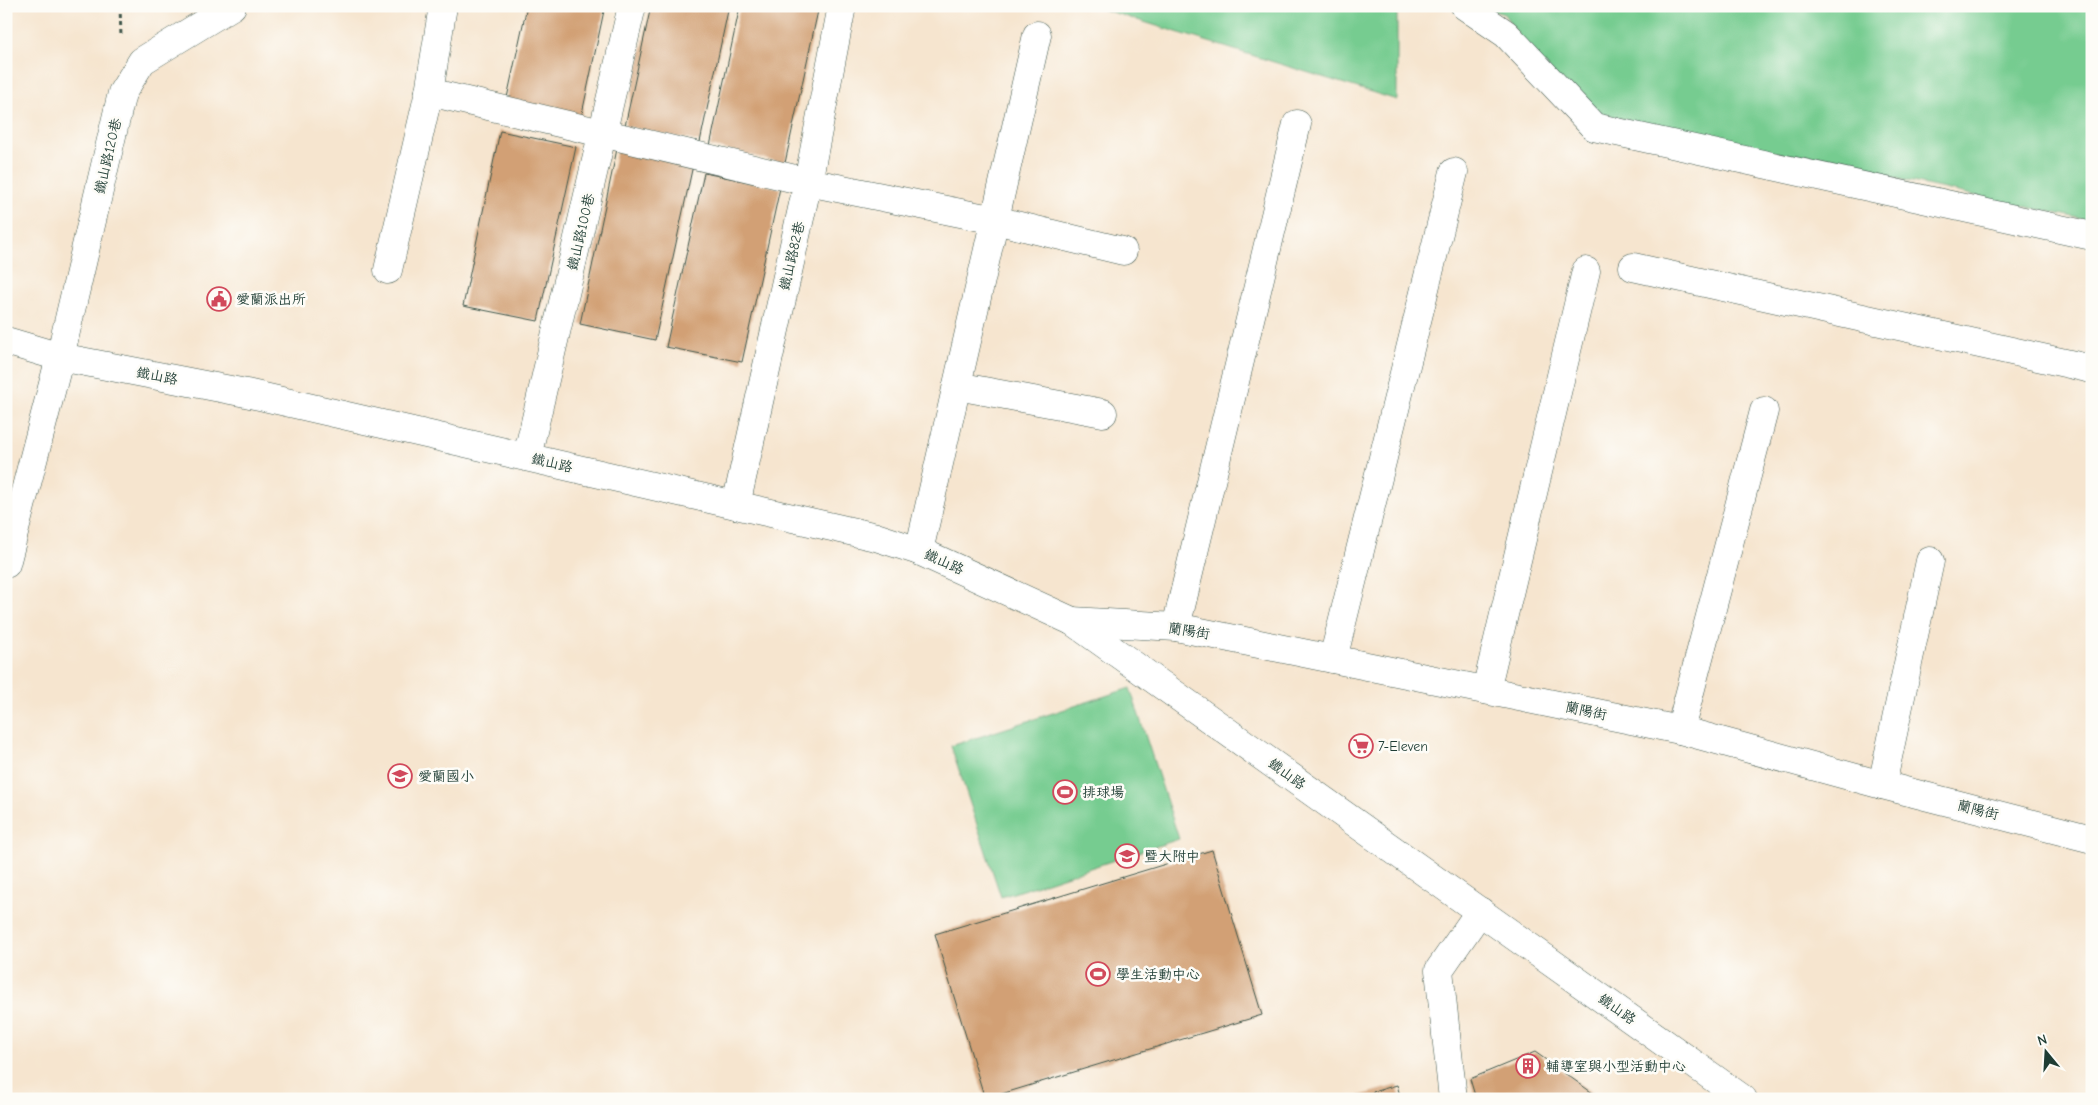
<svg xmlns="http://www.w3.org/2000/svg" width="2098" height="1105" font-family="'Comic Neue','LXGW WenKai TC',sans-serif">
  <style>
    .green { fill: #76cc90; stroke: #4a8462 }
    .building { fill: #d2a074 }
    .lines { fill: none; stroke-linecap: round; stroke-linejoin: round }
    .minor-casing { stroke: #3f564b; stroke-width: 29 }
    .path { stroke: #3f564b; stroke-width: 3; stroke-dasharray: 4 4; stroke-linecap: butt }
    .minor { stroke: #fff; stroke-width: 28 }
    .labels { text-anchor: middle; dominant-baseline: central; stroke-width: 5; stroke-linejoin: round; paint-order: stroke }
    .street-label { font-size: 14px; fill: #1f3d34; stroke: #fdfcf7 }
    .poi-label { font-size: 14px; fill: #1f3d34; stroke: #fdfcf7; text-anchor: start }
  </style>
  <rect width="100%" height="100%" fill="#fdfcf7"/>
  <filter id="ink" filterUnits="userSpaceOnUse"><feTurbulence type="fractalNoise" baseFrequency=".02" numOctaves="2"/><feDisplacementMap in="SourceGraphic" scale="10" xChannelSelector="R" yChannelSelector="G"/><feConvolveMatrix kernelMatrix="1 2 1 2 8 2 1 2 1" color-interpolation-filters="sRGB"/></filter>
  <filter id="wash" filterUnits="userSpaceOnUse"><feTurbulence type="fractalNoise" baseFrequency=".0096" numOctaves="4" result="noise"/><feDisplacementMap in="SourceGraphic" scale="20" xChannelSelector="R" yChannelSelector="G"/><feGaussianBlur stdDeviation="1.12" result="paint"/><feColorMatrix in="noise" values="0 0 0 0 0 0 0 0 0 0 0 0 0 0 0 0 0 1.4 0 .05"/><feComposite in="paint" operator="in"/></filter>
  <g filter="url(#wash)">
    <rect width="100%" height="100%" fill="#f6e5cf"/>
    <g class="green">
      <polygon points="1092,6 1397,6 1397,100"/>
      <polygon points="1476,6 2092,6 2092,221 1567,107 1504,14"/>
      <polygon points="1130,688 1179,839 1001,897 951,746"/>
    </g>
    <g id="blocks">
      <g class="building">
        <polygon points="527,6 605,6 580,123 505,107"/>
        <polygon points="651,6 729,6 700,142 625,126"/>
        <polygon points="740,6 819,6 785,163 710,146"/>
        <polygon points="500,131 576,147 538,321 463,306"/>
        <polygon points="617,149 693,165 655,340 580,324"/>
        <polygon points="704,173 780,188 742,362 666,347"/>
        <polygon points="1212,850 1262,1015 985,1099 935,934"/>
        <polygon points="1535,1052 1601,1099 1476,1099 1470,1079"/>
        <polygon points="1397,1085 1401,1099 1352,1099 1352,1098"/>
      </g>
    </g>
  </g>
  <g filter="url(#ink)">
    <use href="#blocks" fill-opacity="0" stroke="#3f564b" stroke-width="1"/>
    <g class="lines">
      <g class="minor-casing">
        <g id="minor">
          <polyline points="1465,6 1506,34 1594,127 2092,236"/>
          <polyline points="429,92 808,182 995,220 1123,251"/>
          <polyline points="1633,267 2092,369"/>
          <polyline points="388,270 429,92 443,6"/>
          <polyline points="6,341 60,357 246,393 876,537 919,551 1072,621 1743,1099"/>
          <polyline points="957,386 1103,413"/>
          <polyline points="527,457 632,6"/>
          <polyline points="736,505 808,182 842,6"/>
          <polyline points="919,551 1037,35"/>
          <polyline points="6,564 60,357 122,93 142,61 232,6"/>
          <polyline points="1072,621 1176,627 1680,730 1882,785 2092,839"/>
          <polyline points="1176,627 1297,124"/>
          <polyline points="1333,659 1454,172"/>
          <polyline points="1486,690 1586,271"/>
          <polyline points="1680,730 1764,411"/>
          <polyline points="1882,785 1930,561"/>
          <polyline points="1453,1099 1439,970 1480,911"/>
        </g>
      </g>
      <polyline class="path" points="120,6 121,38"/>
      <use href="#minor" class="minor"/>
    </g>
  </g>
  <defs>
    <g id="civic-ring" transform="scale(1.25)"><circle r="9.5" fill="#fdfcf7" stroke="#d1495b" stroke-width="1.5"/><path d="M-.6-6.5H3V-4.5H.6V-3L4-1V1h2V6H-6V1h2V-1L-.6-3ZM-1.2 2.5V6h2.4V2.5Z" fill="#d1495b"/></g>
    <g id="supermarket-ring" transform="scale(1.25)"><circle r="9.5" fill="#fdfcf7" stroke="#d1495b" stroke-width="1.5"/><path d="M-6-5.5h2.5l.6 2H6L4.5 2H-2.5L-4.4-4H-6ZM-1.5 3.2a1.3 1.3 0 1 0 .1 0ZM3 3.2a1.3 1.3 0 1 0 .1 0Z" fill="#d1495b"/></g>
    <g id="school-ring" transform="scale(1.25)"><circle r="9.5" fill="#fdfcf7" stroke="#d1495b" stroke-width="1.5"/><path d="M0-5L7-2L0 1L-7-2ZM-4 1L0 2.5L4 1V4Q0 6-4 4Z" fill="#d1495b"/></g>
    <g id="stadium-ring" transform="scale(1.25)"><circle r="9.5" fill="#fdfcf7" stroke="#d1495b" stroke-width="1.5"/><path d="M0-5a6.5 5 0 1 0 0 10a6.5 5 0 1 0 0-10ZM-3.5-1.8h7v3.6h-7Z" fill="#d1495b"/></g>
    <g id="building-ring" transform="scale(1.25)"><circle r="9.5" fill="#fdfcf7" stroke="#d1495b" stroke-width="1.5"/><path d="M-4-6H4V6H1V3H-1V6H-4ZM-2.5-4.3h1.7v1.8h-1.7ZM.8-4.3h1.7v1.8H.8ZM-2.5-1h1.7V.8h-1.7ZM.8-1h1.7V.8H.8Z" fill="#d1495b"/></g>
  </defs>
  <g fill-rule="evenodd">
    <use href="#civic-ring" x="219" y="299"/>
    <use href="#supermarket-ring" x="1361" y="746"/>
    <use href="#school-ring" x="400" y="776"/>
    <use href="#stadium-ring" x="1065" y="792"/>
    <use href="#school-ring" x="1127" y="856"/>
    <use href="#stadium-ring" x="1098" y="974"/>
    <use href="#building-ring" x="1528" y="1066"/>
  </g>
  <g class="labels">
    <g class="street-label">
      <text transform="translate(108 156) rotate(-77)">鐵山路120巷</text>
      <text transform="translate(581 232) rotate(-77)">鐵山路100巷</text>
      <text transform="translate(792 256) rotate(-77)">鐵山路82巷</text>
      <text transform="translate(157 376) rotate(11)">鐵山路</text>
      <text transform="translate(552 463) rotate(13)">鐵山路</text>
      <text transform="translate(944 562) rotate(24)">鐵山路</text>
      <text transform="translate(1189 631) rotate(9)">蘭陽街</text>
      <text transform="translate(1586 711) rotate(12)">蘭陽街</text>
      <text transform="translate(1287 774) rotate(36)">鐵山路</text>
      <text transform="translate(1978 810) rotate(14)">蘭陽街</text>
      <text transform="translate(1617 1009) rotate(35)">鐵山路</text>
    </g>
    <g class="poi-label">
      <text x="236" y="299">愛蘭派出所</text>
      <text x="1378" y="746">7-Eleven</text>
      <text x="418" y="776">愛蘭國小</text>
      <text x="1082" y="792">排球場</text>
      <text x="1144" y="856">暨大附中</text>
      <text x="1116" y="974">學生活動中心</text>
      <text x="1546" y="1066">輔導室與小型活動中心</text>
    </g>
  </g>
  <rect width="2098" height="1105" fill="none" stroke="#fdfcf7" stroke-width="25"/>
  <g transform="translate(2046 1052) rotate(342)" stroke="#fdfcf7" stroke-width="4" paint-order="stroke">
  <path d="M0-4L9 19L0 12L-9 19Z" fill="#1f3d34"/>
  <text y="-8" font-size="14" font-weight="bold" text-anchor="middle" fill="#1f3d34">N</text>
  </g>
</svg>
